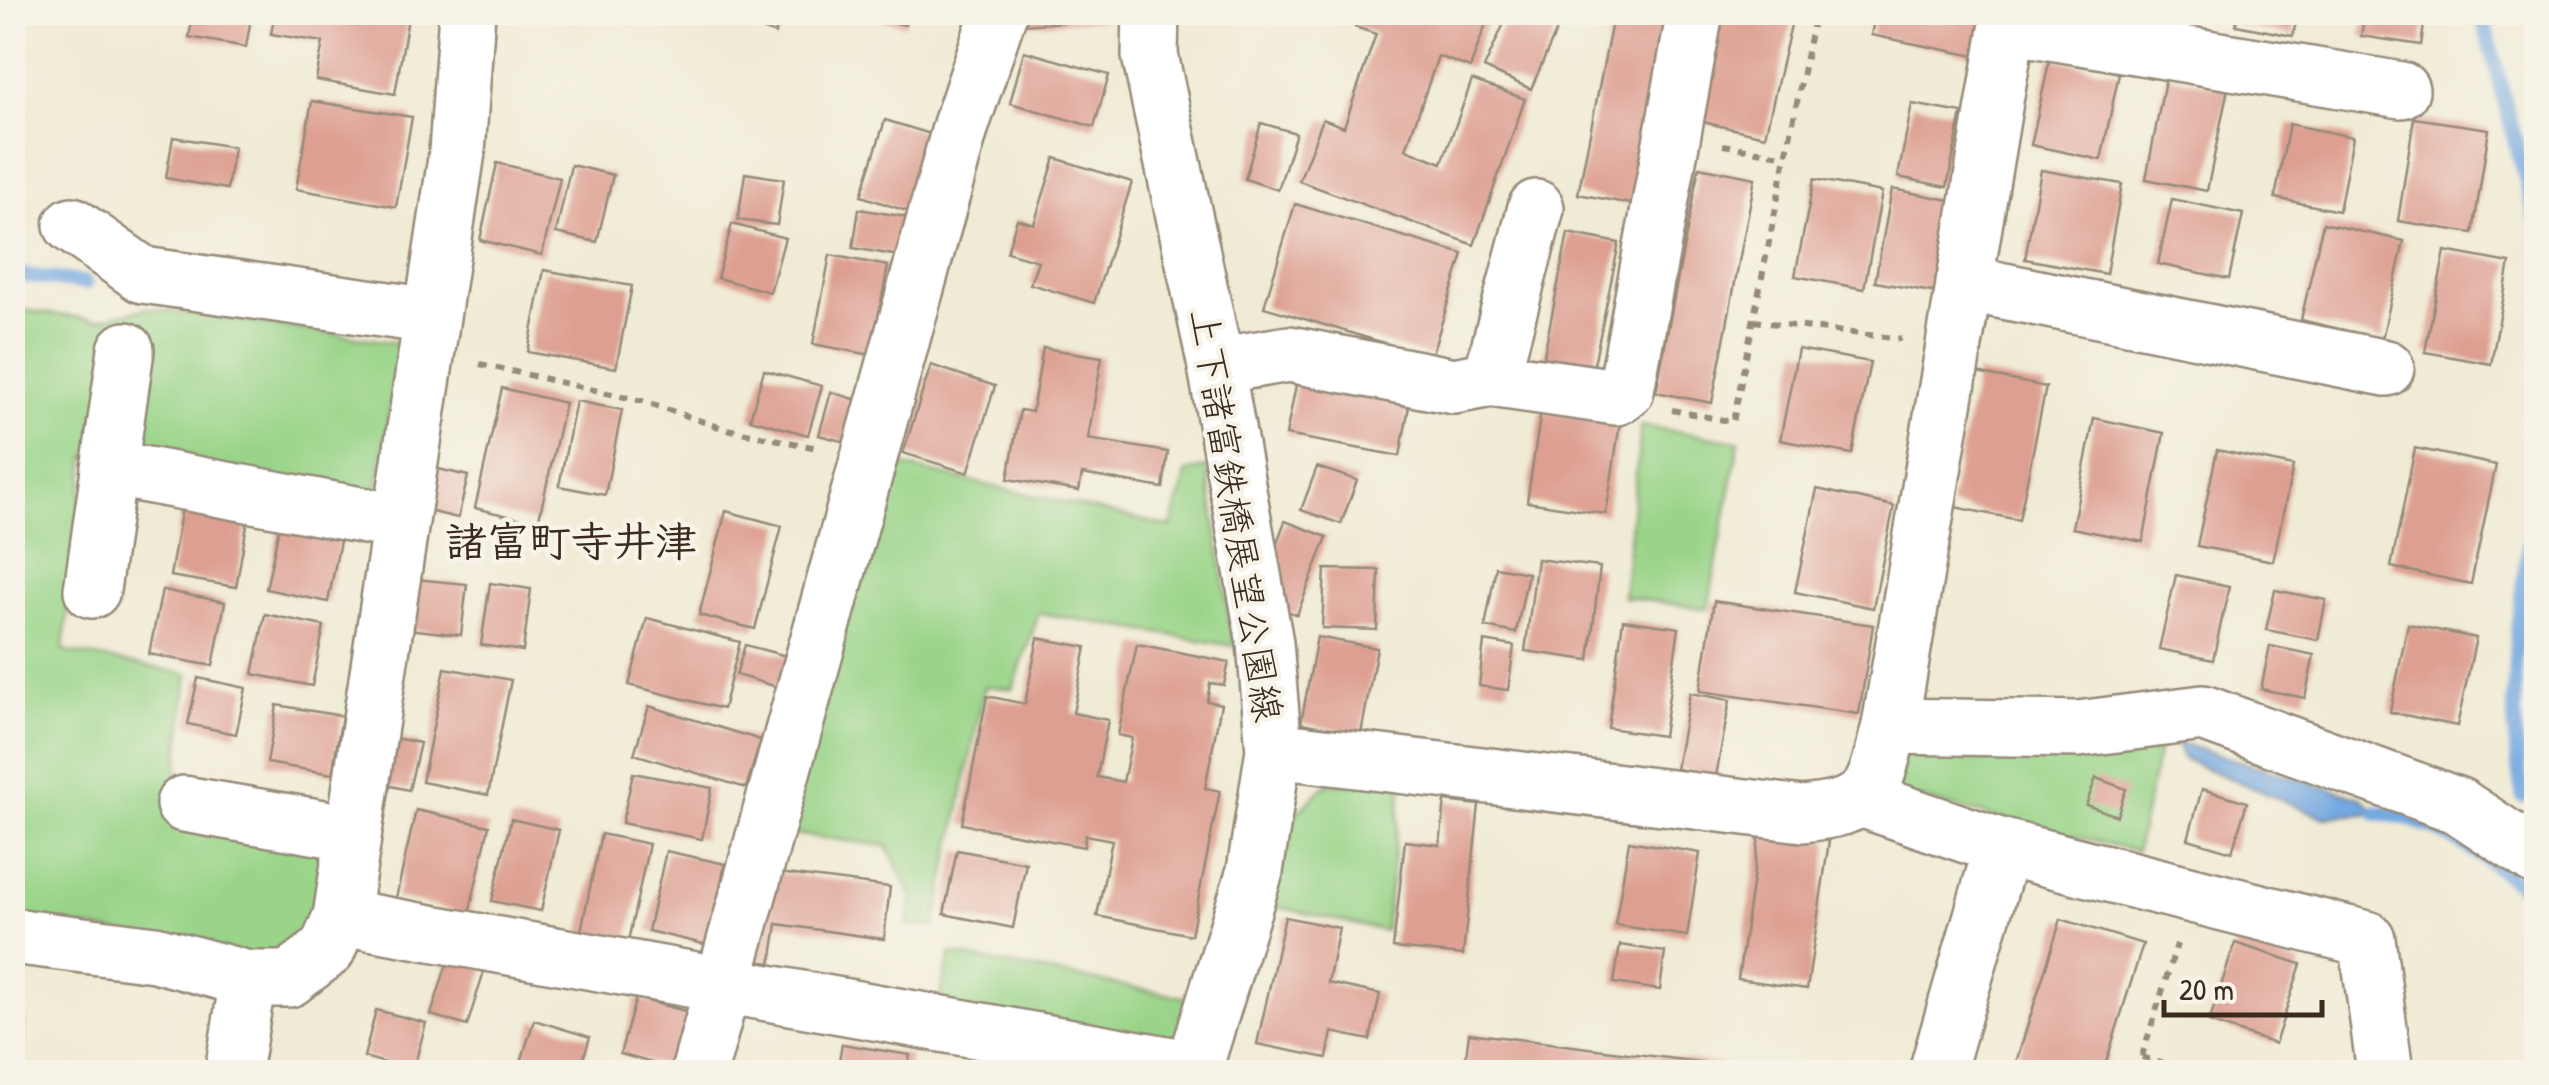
<svg xmlns="http://www.w3.org/2000/svg" width="2549" height="1085" font-family="'Patrick Hand','Klee One',sans-serif">
  <style>
    .green { fill: #99d488; stroke: #6a7f53; stroke-width: 2.5 }
    .water { fill: #73a8e0; stroke: #57697f; stroke-width: 2.5 }
    .lines { fill: none; stroke-linecap: round; stroke-linejoin: round }
    .stream { stroke: #73a8e0; stroke-width: 15 }
    .building { fill: #dd9f91 }
    .street-casing { stroke: #968a79; stroke-width: 60 }
    .secondary-casing { stroke: #968a79; stroke-width: 60 }
    .path { stroke: #968a79; stroke-width: 6; stroke-dasharray: 8 8; stroke-linecap: butt }
    .street { stroke: #fff; stroke-width: 55 }
    .secondary { stroke: #fff; stroke-width: 55 }
    .labels { text-anchor: middle; dominant-baseline: central; stroke-width: 9; stroke-linejoin: round; paint-order: stroke }
    .street-label { font-size: 38px; fill: #3b2a1e; stroke: #f7f3e8 }
    .quarter-label { font-size: 42px; font-weight: bold; fill: #3b2a1e; stroke: #f7f3e8 }
  </style>
  <rect width="100%" height="100%" fill="#f7f3e8"/>
  <filter id="ink" filterUnits="userSpaceOnUse"><feTurbulence type="fractalNoise" baseFrequency=".01" numOctaves="2"/><feDisplacementMap in="SourceGraphic" scale="20" xChannelSelector="R" yChannelSelector="G"/><feConvolveMatrix kernelMatrix="1 2 1 2 8 2 1 2 1" color-interpolation-filters="sRGB"/></filter>
  <filter id="wash" filterUnits="userSpaceOnUse"><feTurbulence type="fractalNoise" baseFrequency=".0048" numOctaves="4" result="noise"/><feDisplacementMap in="SourceGraphic" scale="40" xChannelSelector="R" yChannelSelector="G"/><feGaussianBlur stdDeviation="2.25" result="paint"/><feColorMatrix in="noise" values="0 0 0 0 0 0 0 0 0 0 0 0 0 0 0 0 0 1.4 0 .05"/><feComposite in="paint" operator="in"/></filter>
  <g filter="url(#wash)">
    <rect width="100%" height="100%" fill="#f0ebd4"/>
    <g class="green">
      <polygon points="147,308 400,343 376,496 86,456 63,651 188,674 172,820 332,854 322,925 273,959 13,915 13,309 97,320"/>
      <polygon points="1641,426 1739,441 1708,609 1623,597"/>
      <polygon points="881,461 1171,527 1187,472 1207,467 1234,646 1039,613 1013,689 985,686 935,927 907,926 913,898 887,846 776,832"/>
      <polygon points="2162,735 2136,851 1892,792 1908,740"/>
      <polygon points="1328,783 1402,784 1385,931 1269,905 1291,818"/>
      <polygon points="951,954 1194,999 1182,1049 937,1006"/>
    </g>
    <polygon class="water" points="2176,742 2362,798 2376,813 2323,817 2183,759"/>
    <g class="lines">
      <g class="stream">
        <polyline points="2481,12 2536,218"/>
        <polyline points="12,274 85,283"/>
        <path d="M2523,796c-19,-98 -4,-197 13,-295"/>
        <path d="M2376,813c61,4 113,47 160,85"/>
      </g>
    </g>
    <g id="blocks">
      <g class="building">
        <polygon points="194,12 252,12 246,47 189,37"/>
        <polygon points="275,12 409,12 395,94 316,80 323,42 271,34"/>
        <polygon points="734,12 784,12 775,34 732,18"/>
        <polygon points="849,12 908,12 905,25"/>
        <polygon points="1019,12 1116,12 1116,19 1020,25"/>
        <polygon points="1360,12 1490,12 1470,68 1438,56 1406,149 1442,163 1472,80 1525,99 1474,245 1299,181 1323,119 1344,127 1376,34 1355,27"/>
        <polygon points="1509,12 1530,12 1559,25 1531,89 1484,68"/>
        <polygon points="1614,12 1670,12 1631,204 1578,194"/>
        <polygon points="1714,12 1794,12 1765,136 1689,119"/>
        <polygon points="1876,12 1988,12 1980,57 1871,35"/>
        <polygon points="2238,12 2298,12 2293,36 2236,25"/>
        <polygon points="2365,12 2426,12 2421,45 2361,36"/>
        <polygon points="1024,51 1109,75 1094,127 1010,103"/>
        <polygon points="2050,58 2119,73 2101,160 2031,145"/>
        <polygon points="2166,75 2228,88 2207,191 2146,179"/>
        <polygon points="312,101 412,117 396,207 296,189"/>
        <polygon points="1912,104 1962,113 1947,187 1898,177"/>
        <polygon points="2414,118 2489,129 2473,233 2398,221"/>
        <polygon points="885,120 937,136 912,213 861,196"/>
        <polygon points="1261,123 1296,133 1278,190 1245,179"/>
        <polygon points="2289,124 2353,137 2339,211 2275,198"/>
        <polygon points="173,137 234,147 227,189 166,178"/>
        <polygon points="1055,158 1132,182 1094,303 1030,284 1038,261 1007,252 1017,219 1034,224"/>
        <polygon points="497,163 560,178 542,255 480,240"/>
        <polygon points="571,165 613,175 597,242 556,233"/>
        <polygon points="1699,167 1755,178 1712,403 1656,392"/>
        <polygon points="2041,170 2122,184 2106,274 2025,259"/>
        <polygon points="745,173 784,179 777,225 738,220"/>
        <polygon points="1814,179 1882,192 1864,289 1795,276"/>
        <polygon points="1892,189 1955,201 1938,293 1875,282"/>
        <polygon points="2172,199 2243,214 2229,279 2158,264"/>
        <polygon points="1295,204 1463,254 1431,357 1264,307"/>
        <polygon points="859,209 906,217 899,256 853,248"/>
        <polygon points="2323,223 2404,241 2382,339 2301,320"/>
        <polygon points="732,224 785,238 770,292 717,278"/>
        <polygon points="1568,233 1619,243 1593,369 1543,360"/>
        <polygon points="2445,251 2510,263 2491,364 2425,352"/>
        <polygon points="830,255 888,266 871,355 813,344"/>
        <polygon points="544,270 632,286 616,368 528,352"/>
        <polygon points="1043,348 1102,357 1088,439 1168,452 1163,488 1082,474 1079,491 1008,479 1020,410 1032,412"/>
        <polygon points="1798,349 1870,362 1852,454 1780,440"/>
        <polygon points="931,365 995,386 968,473 903,453"/>
        <polygon points="764,370 822,386 808,435 750,419"/>
        <polygon points="1977,373 2046,387 2019,520 1950,506"/>
        <polygon points="1297,380 1410,401 1400,456 1286,435"/>
        <polygon points="502,388 565,403 538,523 475,508"/>
        <polygon points="831,392 861,401 849,443 819,435"/>
        <polygon points="576,401 622,410 605,495 559,486"/>
        <polygon points="1541,411 1620,423 1606,514 1527,502"/>
        <polygon points="2094,418 2164,433 2143,542 2072,528"/>
        <polygon points="2415,448 2496,465 2471,584 2391,567"/>
        <polygon points="2217,450 2293,466 2273,561 2197,546"/>
        <polygon points="421,465 468,476 458,518 411,507"/>
        <polygon points="1317,467 1357,480 1341,524 1301,510"/>
        <polygon points="1817,489 1894,506 1873,608 1795,592"/>
        <polygon points="182,507 248,519 236,587 170,576"/>
        <polygon points="726,511 782,526 755,629 699,615"/>
        <polygon points="1285,521 1327,537 1297,615 1256,599"/>
        <polygon points="280,523 341,536 328,602 266,589"/>
        <polygon points="1537,559 1600,567 1589,660 1525,651"/>
        <polygon points="1496,567 1528,573 1516,633 1485,627"/>
        <polygon points="1325,569 1379,570 1377,630 1322,628"/>
        <polygon points="2176,575 2229,586 2213,660 2159,649"/>
        <polygon points="404,578 467,584 461,635 398,628"/>
        <polygon points="490,583 531,589 523,651 481,645"/>
        <polygon points="162,590 225,602 213,666 149,654"/>
        <polygon points="2275,590 2326,600 2318,640 2266,630"/>
        <polygon points="1714,601 1873,625 1859,714 1700,691"/>
        <polygon points="265,614 324,626 312,686 253,674"/>
        <polygon points="647,618 740,642 723,709 629,685"/>
        <polygon points="1623,620 1679,628 1663,736 1608,728"/>
        <polygon points="2408,624 2476,638 2457,726 2390,712"/>
        <polygon points="1317,637 1377,648 1361,734 1301,723"/>
        <polygon points="1038,638 1086,647 1073,713 1108,720 1097,777 1123,782 1132,738 1118,735 1137,644 1229,662 1224,685 1210,683 1207,701 1221,704 1205,788 1220,791 1191,935 1097,916 1112,840 1085,835 1084,847 962,824 987,696 1025,704"/>
        <polygon points="1484,641 1514,646 1508,690 1479,686"/>
        <polygon points="745,645 790,657 781,688 736,675"/>
        <polygon points="2270,646 2314,655 2305,698 2261,689"/>
        <polygon points="445,668 511,680 488,795 422,782"/>
        <polygon points="198,678 246,688 236,734 188,724"/>
        <polygon points="1690,693 1730,700 1716,776 1676,769"/>
        <polygon points="277,705 342,716 332,774 267,763"/>
        <polygon points="649,706 761,740 746,788 634,754"/>
        <polygon points="374,734 420,743 409,790 364,780"/>
        <polygon points="633,773 712,788 702,839 622,823"/>
        <polygon points="2096,778 2126,789 2117,816 2086,805"/>
        <polygon points="2202,789 2247,802 2232,852 2188,839"/>
        <polygon points="1445,801 1479,805 1463,955 1393,948 1405,841 1440,845"/>
        <polygon points="416,810 489,826 469,914 396,898"/>
        <polygon points="511,819 559,830 541,911 492,901"/>
        <polygon points="1760,831 1829,841 1807,989 1738,979"/>
        <polygon points="601,834 649,844 627,946 580,936"/>
        <polygon points="1629,841 1700,853 1687,936 1615,925"/>
        <polygon points="957,850 1026,863 1013,928 944,914"/>
        <polygon points="666,851 725,864 708,945 648,931"/>
        <polygon points="771,872 890,887 884,939 777,924 771,963 747,960"/>
        <polygon points="1285,917 1339,928 1328,983 1380,994 1370,1040 1332,1032 1327,1058 1257,1044"/>
        <polygon points="2061,919 2143,944 2103,1072 2013,1072"/>
        <polygon points="2235,943 2301,964 2275,1044 2209,1022"/>
        <polygon points="1620,945 1665,952 1660,990 1614,983"/>
        <polygon points="449,957 485,968 467,1026 431,1015"/>
        <polygon points="636,998 689,1012 673,1069 620,1054"/>
        <polygon points="376,1010 426,1023 413,1071 364,1057"/>
        <polygon points="12,1019 26,1020 20,1072 12,1072"/>
        <polygon points="534,1020 590,1037 579,1072 518,1072"/>
        <polygon points="1469,1033 1763,1070 1763,1072 1464,1072"/>
        <polygon points="842,1044 910,1055 907,1072 837,1072"/>
      </g>
    </g>
  </g>
  <g filter="url(#ink)">
    <use href="#blocks" fill-opacity="0" stroke="#968a79" stroke-width="2.5"/>
    <g class="lines">
      <g class="street-casing">
        <g id="street">
          <polyline points="2008,25 2401,90"/>
          <polyline points="72,225 143,275 431,316"/>
          <polyline points="1964,283 2386,368"/>
          <polyline points="1216,366 1289,354 1454,386 1491,379 1616,397 1626,390 1695,12"/>
          <polyline points="1491,379 1536,208"/>
          <polyline points="109,468 398,522"/>
          <polyline points="92,590 126,350"/>
          <polyline points="1890,726 2078,729 2203,713 2459,806 2536,857"/>
          <path d="M1274,750l529,64c72,-8 70,-22 87,-88l120,-714"/>
          <polyline points="1864,800 2002,847 2367,939 2385,1072"/>
          <polyline points="184,804 353,833"/>
          <polyline points="341,917 1195,1069"/>
          <polyline points="12,936 155,954 248,979 289,979 327,950 341,917 457,152 467,12"/>
          <polyline points="233,1072 248,979"/>
          <polyline points="699,1072 961,125 999,12"/>
          <polyline points="1937,1072 2002,847"/>
        </g>
      </g>
      <g class="secondary-casing">
        <polyline id="secondary" points="1151,12 1150,55 1216,366 1265,643 1274,750 1255,871 1193,1072"/>
      </g>
      <g class="path">
        <polyline points="1723,145 1786,156"/>
        <polyline points="1754,321 1901,339"/>
        <polyline points="480,364 642,401 722,428 817,448"/>
        <polyline points="1672,410 1733,422 1815,12"/>
        <polyline points="2142,1057 2190,1072"/>
        <polyline points="2137,1072 2177,944"/>
      </g>
      <use href="#street" class="street"/>
      <use href="#secondary" class="secondary"/>
    </g>
  </g>
  <g class="labels">
    <g class="street-label">
      <text transform="translate(1237 515) rotate(81)">上下諸富鉄橋展望公園線</text>
    </g>
    <g class="quarter-label">
      <text x="571" y="540">諸富町寺井津</text>
    </g>
  </g>
  <rect width="2549" height="1085" fill="none" stroke="#f7f3e8" stroke-width="50"/>
  <path d="M2164 1000v15h158v-15" fill="none" stroke="#3b2a1e" stroke-width="5"/>
  <text x="2179" y="1000" font-size="30" fill="#3b2a1e" stroke="#f7f3e8" stroke-width="8" paint-order="stroke">20 m</text>
</svg>
